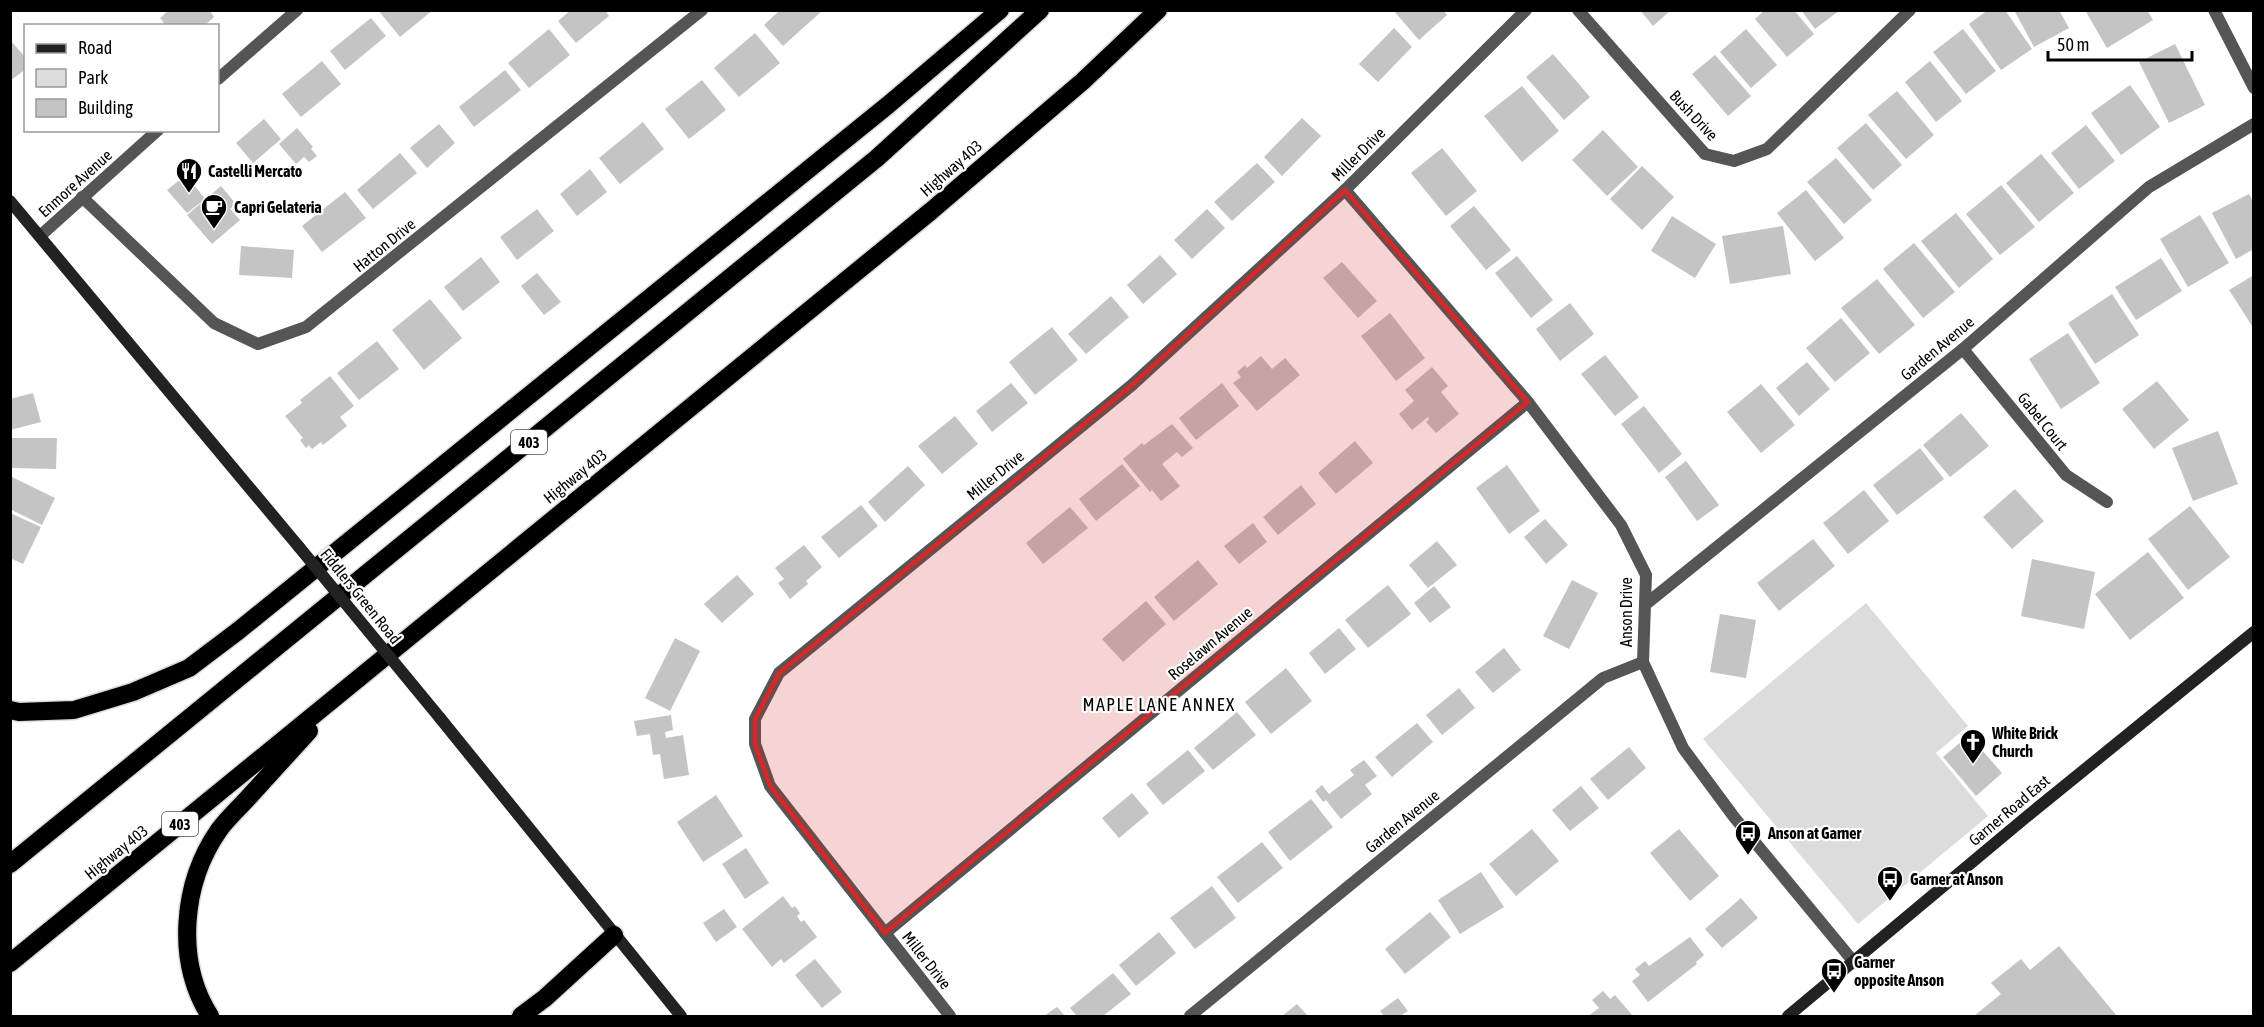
<svg xmlns="http://www.w3.org/2000/svg" width="2264" height="1027" font-family="'Asap Condensed',sans-serif">
  <style>
    .green { fill: #dcdcdc }
    .building { fill: #c4c4c4 }
    .lines { fill: none; stroke-linecap: round; stroke-linejoin: round }
    .highway-casing { stroke: #dbdbdb; stroke-width: 21 }
    .street { stroke: #555; stroke-width: 12 }
    .secondary { stroke: #222; stroke-width: 12 }
    .highway { stroke: #000; stroke-width: 18 }
    .secondary-bridge { stroke: #222; stroke-width: 12 }
    .marked { fill: #d62828; fill-opacity: 0.2; stroke: #d62828; stroke-width: 4.5; stroke-linejoin: round }
    .labels { text-anchor: middle; dominant-baseline: central; stroke-width: 4.5; stroke-linejoin: round; paint-order: stroke }
    .shield { fill: #fff; stroke: #4c4c4c; stroke-width: 1.5 }
    .shield-label { font-size: 15px; font-weight: bold; fill: #000 }
    .street-label { font-size: 16px; fill: #000; stroke: #fff }
    .poi-label { font-size: 16px; font-weight: bold; fill: #000; stroke: #fff; text-anchor: start }
    .neighbourhood-label { font-size: 18px; letter-spacing: 1.5px; fill: #000; stroke: #fff }
  </style>
  <rect width="100%" height="100%" fill="#fff"/>
  <polygon class="green" points="1866,603 1968,726 1936,753 1988,816 1858,924 1703,739"/>
  <g class="building">
    <polygon points="169,10 209,10 214,17 204,26 166,26 160,18"/>
    <polygon points="378,10 433,10 400,37"/>
    <polygon points="571,10 605,10 609,16 576,43 558,21"/>
    <polygon points="780,10 823,10 783,46 764,25"/>
    <polygon points="1393,10 1443,10 1447,15 1419,40"/>
    <polygon points="1640,10 1671,10 1653,26"/>
    <polygon points="1765,10 1794,10 1814,34 1787,57 1755,19"/>
    <polygon points="1801,10 1840,10 1815,29"/>
    <polygon points="1988,10 2005,10 2032,49 2001,70 1969,24"/>
    <polygon points="2014,10 2059,10 2069,28 2034,47"/>
    <polygon points="2085,10 2147,10 2153,20 2107,48"/>
    <polygon points="371,18 386,36 345,70 330,51"/>
    <polygon points="1394,28 1412,47 1378,82 1359,64"/>
    <polygon points="549,29 570,55 529,88 508,63"/>
    <polygon points="1746,29 1777,65 1751,88 1720,52"/>
    <polygon points="1963,29 1996,71 1966,94 1933,52"/>
    <polygon points="755,33 780,63 739,97 714,68"/>
    <polygon points="10,40 26,58 26,69 10,81"/>
    <polygon points="2175,44 2205,105 2169,123 2139,62"/>
    <polygon points="1553,54 1590,97 1564,120 1526,77"/>
    <polygon points="1715,55 1751,96 1728,116 1692,74"/>
    <polygon points="322,61 341,84 301,117 282,94"/>
    <polygon points="1930,61 1962,101 1936,122 1905,82"/>
    <polygon points="505,70 521,90 474,127 459,107"/>
    <polygon points="702,80 726,110 689,139 665,109"/>
    <polygon points="2130,85 2160,127 2121,155 2091,113"/>
    <polygon points="1522,86 1559,131 1522,162 1484,116"/>
    <polygon points="1897,91 1934,135 1906,159 1868,115"/>
    <polygon points="1302,118 1321,136 1282,176 1264,157"/>
    <polygon points="264,119 281,139 253,163 236,143"/>
    <polygon points="643,122 664,149 620,184 599,158"/>
    <polygon points="1866,123 1902,165 1873,190 1837,148"/>
    <polygon points="439,124 455,143 427,168 410,148"/>
    <polygon points="2086,125 2115,161 2079,189 2051,153"/>
    <polygon points="297,128 313,147 311,149 317,156 309,162 304,157 296,164 279,144"/>
    <polygon points="1603,130 1638,167 1607,196 1572,160"/>
    <polygon points="1442,148 1477,191 1446,216 1411,173"/>
    <polygon points="400,153 417,173 373,209 357,190"/>
    <polygon points="2041,154 2074,193 2039,222 2006,183"/>
    <polygon points="1836,158 1872,200 1844,224 1807,182"/>
    <polygon points="1257,163 1275,182 1232,221 1214,202"/>
    <polygon points="1642,166 1674,197 1642,230 1610,199"/>
    <polygon points="590,169 607,192 577,216 560,194"/>
    <polygon points="186,175 205,199 187,213 167,190"/>
    <polygon points="2001,185 2035,227 2000,255 1966,214"/>
    <polygon points="221,186 236,204 230,209 240,220 212,244 187,215"/>
    <polygon points="1806,190 1844,238 1815,261 1777,213"/>
    <polygon points="345,192 366,218 322,252 302,226"/>
    <polygon points="2249,194 2254,203 2254,249 2236,259 2212,213"/>
    <polygon points="1474,206 1511,250 1486,270 1450,226"/>
    <polygon points="537,209 554,231 517,260 500,237"/>
    <polygon points="1207,209 1225,228 1192,259 1174,240"/>
    <polygon points="1956,213 1993,259 1959,288 1921,241"/>
    <polygon points="2200,215 2229,263 2188,287 2160,239"/>
    <polygon points="1672,216 1716,244 1695,278 1651,251"/>
    <polygon points="1783,226 1791,274 1730,284 1722,236"/>
    <polygon points="1914,243 1955,292 1923,318 1883,269"/>
    <polygon points="241,246 294,250 292,278 239,275"/>
    <polygon points="1160,255 1177,274 1143,304 1127,285"/>
    <polygon points="1517,256 1553,300 1531,318 1495,273"/>
    <polygon points="481,257 500,282 463,311 444,287"/>
    <polygon points="2161,258 2182,291 2136,320 2115,287"/>
    <polygon points="1342,262 1377,301 1358,318 1323,278"/>
    <polygon points="537,273 561,302 544,315 521,286"/>
    <polygon points="2254,275 2254,329 2229,290"/>
    <polygon points="1877,279 1915,325 1879,354 1841,308"/>
    <polygon points="2112,294 2139,335 2095,364 2068,323"/>
    <polygon points="1111,296 1129,317 1086,354 1068,334"/>
    <polygon points="430,299 462,338 424,370 392,330"/>
    <polygon points="1570,303 1594,334 1560,361 1536,329"/>
    <polygon points="1390,313 1425,358 1396,381 1361,336"/>
    <polygon points="1841,318 1870,353 1835,382 1806,348"/>
    <polygon points="1052,327 1078,360 1035,395 1009,362"/>
    <polygon points="2068,333 2100,383 2061,409 2029,359"/>
    <polygon points="377,341 399,369 359,400 337,373"/>
    <polygon points="1605,355 1639,397 1615,416 1581,374"/>
    <polygon points="1261,356 1272,369 1285,358 1300,375 1257,411 1233,383 1241,377 1237,372 1245,365 1247,368"/>
    <polygon points="1807,362 1830,389 1799,416 1776,388"/>
    <polygon points="1432,367 1448,386 1441,392 1459,414 1436,433 1426,422 1429,419 1428,417 1412,430 1399,414 1414,401 1405,390"/>
    <polygon points="330,376 354,406 340,417 347,426 323,445 321,442 312,449 309,445 306,448 300,440 303,438 285,416 302,403 300,400"/>
    <polygon points="2157,381 2189,420 2154,449 2122,409"/>
    <polygon points="1011,383 1028,403 992,432 976,411"/>
    <polygon points="1222,383 1239,406 1196,440 1179,418"/>
    <polygon points="1761,384 1795,425 1761,453 1727,412"/>
    <polygon points="33,393 41,422 10,430 10,399"/>
    <polygon points="1644,406 1682,454 1659,473 1621,424"/>
    <polygon points="1961,413 1989,446 1950,477 1923,445"/>
    <polygon points="955,416 978,444 942,474 918,446"/>
    <polygon points="1172,424 1193,448 1182,457 1177,452 1162,464 1180,486 1161,501 1152,490 1150,492 1123,459 1142,443 1144,445"/>
    <polygon points="2218,431 2238,484 2193,501 2172,448"/>
    <polygon points="10,438 57,438 56,469 10,468"/>
    <polygon points="1355,441 1373,463 1336,494 1318,473"/>
    <polygon points="1920,448 1944,479 1897,515 1873,485"/>
    <polygon points="1686,461 1719,505 1697,521 1665,477"/>
    <polygon points="1122,464 1140,486 1096,521 1079,499"/>
    <polygon points="1507,465 1540,511 1509,534 1476,488"/>
    <polygon points="908,466 925,485 885,522 868,502"/>
    <polygon points="10,476 55,498 42,525 10,509"/>
    <polygon points="1301,485 1316,504 1278,535 1263,517"/>
    <polygon points="2015,489 2044,521 2012,549 1983,517"/>
    <polygon points="1864,490 1889,521 1848,554 1823,523"/>
    <polygon points="861,505 878,526 839,558 821,537"/>
    <polygon points="2190,506 2230,557 2188,590 2148,539"/>
    <polygon points="1070,507 1088,528 1043,564 1026,543"/>
    <polygon points="10,513 41,527 23,564 10,558"/>
    <polygon points="1545,519 1568,545 1546,564 1524,537"/>
    <polygon points="1253,523 1267,542 1239,564 1224,546"/>
    <polygon points="1813,539 1835,566 1779,611 1757,583"/>
    <polygon points="1437,541 1457,565 1428,588 1409,565"/>
    <polygon points="804,545 822,567 806,581 808,584 790,599 778,583 784,579 775,568"/>
    <polygon points="2148,552 2184,598 2130,640 2095,594"/>
    <polygon points="2032,559 2095,572 2084,629 2021,616"/>
    <polygon points="1198,560 1218,584 1174,621 1154,597"/>
    <polygon points="737,575 754,594 722,623 704,604"/>
    <polygon points="1572,580 1598,593 1569,649 1543,636"/>
    <polygon points="1388,585 1411,614 1368,648 1345,620"/>
    <polygon points="1434,586 1451,607 1430,623 1414,603"/>
    <polygon points="1146,601 1166,624 1123,662 1102,639"/>
    <polygon points="1720,614 1756,620 1746,678 1710,672"/>
    <polygon points="1339,628 1356,649 1325,674 1309,653"/>
    <polygon points="675,638 700,651 670,711 645,698"/>
    <polygon points="1504,648 1521,670 1493,693 1475,672"/>
    <polygon points="1286,668 1312,701 1271,734 1245,702"/>
    <polygon points="1459,688 1475,708 1442,735 1426,715"/>
    <polygon points="1237,712 1256,735 1213,770 1194,748"/>
    <polygon points="671,715 673,730 665,732 666,738 683,735 689,775 664,779 660,754 653,755 650,734 637,736 634,721"/>
    <polygon points="1417,723 1433,742 1392,777 1375,757"/>
    <polygon points="1969,735 2002,773 1976,796 1943,757"/>
    <polygon points="1629,747 1646,768 1608,800 1590,779"/>
    <polygon points="1188,750 1205,771 1163,805 1146,784"/>
    <polygon points="1364,760 1377,776 1365,785 1372,794 1341,819 1326,800 1323,802 1315,791 1322,785 1329,794 1354,775 1350,770"/>
    <polygon points="1581,786 1599,808 1570,831 1552,810"/>
    <polygon points="1132,793 1149,813 1119,838 1102,818"/>
    <polygon points="716,795 743,836 703,862 677,822"/>
    <polygon points="1311,799 1333,827 1290,861 1268,832"/>
    <polygon points="1532,829 1559,861 1516,896 1489,864"/>
    <polygon points="1679,829 1719,876 1690,901 1650,853"/>
    <polygon points="1262,842 1283,868 1238,903 1217,877"/>
    <polygon points="746,848 769,883 745,899 722,864"/>
    <polygon points="1481,872 1504,907 1460,934 1438,900"/>
    <polygon points="1212,886 1236,918 1195,949 1170,918"/>
    <polygon points="783,896 792,908 795,906 800,913 797,916 801,922 804,920 817,937 784,963 781,959 772,967 742,929"/>
    <polygon points="1741,898 1758,918 1722,948 1705,929"/>
    <polygon points="724,909 737,927 716,942 703,923"/>
    <polygon points="1430,912 1451,937 1405,974 1385,949"/>
    <polygon points="1159,932 1176,953 1136,986 1119,965"/>
    <polygon points="1690,937 1704,955 1696,962 1697,964 1648,1002 1632,981 1640,975 1635,969 1645,961 1649,966"/>
    <polygon points="2059,946 2117,1016 1974,1016 2001,994 1991,983 2021,959 2030,970"/>
    <polygon points="815,959 842,992 822,1008 795,975"/>
    <polygon points="1113,973 1131,994 1103,1016 1077,1016 1070,1008"/>
    <polygon points="1603,991 1610,999 1615,995 1633,1016 1588,1016 1599,1008 1592,1000"/>
    <polygon points="1398,998 1408,1011 1400,1016 1384,1016 1380,1011"/>
    <polygon points="1297,1004 1308,1016 1282,1016"/>
    <polygon points="1057,1007 1065,1016 1044,1016"/>
  </g>
  <g class="lines">
    <g class="highway-casing">
      <g id="highway">
        <polyline points="10,710 19,712 74,710 133,692 189,668 238,631 888,105 1000,10"/>
        <polyline points="10,864 877,158 1040,10"/>
        <polyline points="10,963 931,211 1083,81 1158,10"/>
        <path d="M210,1016c-35,-55 -28,-133 9,-186 8,-11 19,-21 28,-31 21,-23 41,-45 62,-68"/>
        <polyline points="521,1016 545,998 614,935"/>
      </g>
    </g>
    <g class="street">
      <polyline points="1578,10 1705,154 1734,161 1767,149 1910,10"/>
      <polyline points="2214,10 2254,88"/>
      <polyline points="218,79 297,10"/>
      <polyline points="1345,190 1528,402 1621,525 1646,575 1643,662 1683,748 1734,817 1853,961"/>
      <polyline points="82,197 214,323 258,344 306,327 702,10"/>
      <polyline points="40,236 158,130"/>
      <polyline points="1963,349 2066,475 2107,502"/>
      <polyline points="1646,604 1963,349 2149,187 2254,124"/>
      <polyline points="885,933 1528,402"/>
      <polyline points="950,1016 770,786 755,744 755,719 779,673 1132,385 1345,190 1526,10"/>
      <polyline points="1190,1016 1603,678 1643,662"/>
    </g>
    <g class="secondary">
      <polyline points="10,201 299,547"/>
      <polyline points="440,718 681,1016"/>
      <polyline points="1788,1016 2025,818 2254,632"/>
    </g>
    <use href="#highway" class="highway"/>
    <polyline class="secondary-bridge" points="299,547 440,718"/>
  </g>
  <path class="marked" d="M1345,190l183,212 -643,531 -115,-147 -15,-42v-25l24,-46 353,-288z"/>
  <defs>
    <g id="restaurant-pin" transform="scale(1.35)"><path d="M0 17L-7.5 6A9.5 9.5 0 1 1 7.5 6Z" fill="#000" stroke="#fff"/><path d="M-5-6h1v4h1v-4h1v4h1v-4h1v5L-1.5 .5V6h-2V.5L-5-1ZM5-6V6H3V1.5H1.5Q1.5-4 5-6Z" fill="#fff"/></g>
    <g id="cafe-pin" transform="scale(1.35)"><path d="M0 17L-7.5 6A9.5 9.5 0 1 1 7.5 6Z" fill="#000" stroke="#fff"/><path d="M-5.5-4.5H6V0H3Q3 3.5 0 3.5H-2.5Q-5.5 3.5-5.5 0ZM3-3.2v2h1.7v-2ZM-6 4.5H4V6H-6Z" fill="#fff"/></g>
    <g id="church-pin" transform="scale(1.35)"><path d="M0 17L-7.5 6A9.5 9.5 0 1 1 7.5 6Z" fill="#000" stroke="#fff"/><path d="M-1.2-6h2.4v3.5h3.3v2.4h-3.3V6h-2.4V-.1h-3.3v-2.4h3.3Z" fill="#fff"/></g>
    <g id="bus-pin" transform="scale(1.35)"><path d="M0 17L-7.5 6A9.5 9.5 0 1 1 7.5 6Z" fill="#000" stroke="#fff"/><path d="M-5-6H5V4H4V6H2V4H-2V6H-4V4H-5ZM-3.5-4V0h7V-4ZM-3.5 1.2v1.5H-2V1.2ZM2 1.2v1.5H3.5V1.2Z" fill="#fff"/></g>
  </defs>
  <g fill-rule="evenodd">
    <use href="#restaurant-pin" x="189" y="171"/>
    <use href="#cafe-pin" x="214" y="207"/>
    <use href="#church-pin" x="1973" y="742"/>
    <use href="#bus-pin" x="1748" y="833"/>
    <use href="#bus-pin" x="1890" y="879"/>
    <use href="#bus-pin" x="1834" y="971"/>
  </g>
  <g class="labels">
    <g class="shield">
      <rect x="511" y="430" width="36" height="24" rx="4.5"/>
      <rect x="162" y="812" width="36" height="24" rx="4.5"/>
    </g>
    <g class="shield-label">
      <text x="529" y="442">403</text>
      <text x="180" y="824">403</text>
    </g>
    <g class="street-label">
      <text transform="translate(1694 115) rotate(47)">Bush Drive</text>
      <text transform="translate(1358 154) rotate(-45)">Miller Drive</text>
      <text transform="translate(951 168) rotate(-41)">Highway 403</text>
      <text transform="translate(75 183) rotate(-42)">Enmore Avenue</text>
      <text transform="translate(384 245) rotate(-39)">Hatton Drive</text>
      <text transform="translate(1937 348) rotate(-40)">Garden Avenue</text>
      <text transform="translate(2043 421) rotate(51)">Gabel Court</text>
      <text transform="translate(995 475) rotate(-39)">Miller Drive</text>
      <text transform="translate(575 476) rotate(-39)">Highway 403</text>
      <text transform="translate(361 596) rotate(51)">Fiddlers Green Road</text>
      <text transform="translate(1626 612) rotate(-90)">Anson Drive</text>
      <text transform="translate(1210 643) rotate(-40)">Roselawn Avenue</text>
      <text transform="translate(2009 810) rotate(-40)">Garner Road East</text>
      <text transform="translate(1402 821) rotate(-39)">Garden Avenue</text>
      <text transform="translate(116 852) rotate(-39)">Highway 403</text>
      <text transform="translate(927 960) rotate(52)">Miller Drive</text>
    </g>
    <g class="poi-label">
      <text x="208" y="171">Castelli Mercato</text>
      <text x="234" y="207">Capri Gelateria</text>
      <text x="1992" y="733">White Brick<tspan x="1992" dy="18">Church</tspan></text>
      <text x="1768" y="833">Anson at Garner</text>
      <text x="1910" y="879">Garner at Anson</text>
      <text x="1854" y="962">Garner<tspan x="1854" dy="18">opposite Anson</tspan></text>
    </g>
    <g class="neighbourhood-label">
      <text x="1159" y="704">MAPLE LANE ANNEX</text>
    </g>
  </g>
  <rect width="2264" height="1027" fill="none" stroke="#000000" stroke-width="24"/>
  <rect x="24" y="24" width="195" height="108" fill="#ffffff" stroke="#999999" stroke-width="1.5"/>
  <rect x="36" y="44" width="30" height="9" fill="#222222" stroke="#999999" stroke-width="1.5"/>
  <text x="78" y="54" font-size="18" fill="#000000">Road</text>
  <rect x="36" y="69" width="30" height="18" fill="#dcdcdc" stroke="#999999" stroke-width="1.5"/>
  <text x="78" y="84" font-size="18" fill="#000000">Park</text>
  <rect x="36" y="99" width="30" height="18" fill="#c4c4c4" stroke="#999999" stroke-width="1.5"/>
  <text x="78" y="114" font-size="18" fill="#000000">Building</text>
  <path d="M2048 51v9h144v-9" fill="none" stroke="#000000" stroke-width="3"/>
  <text x="2057" y="51" font-size="18" fill="#000000" stroke="#ffffff" stroke-width="4.5" paint-order="stroke">50 m</text>
</svg>
